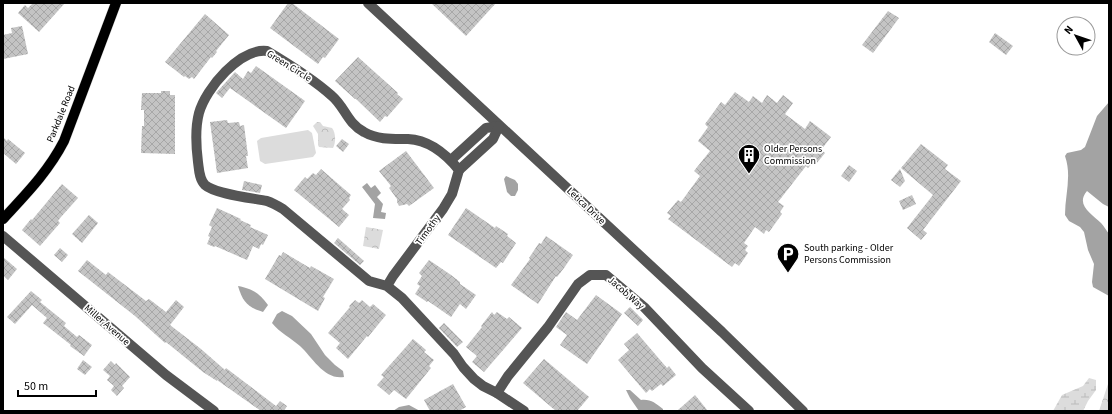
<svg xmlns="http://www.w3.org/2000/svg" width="1112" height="414" font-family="'Source Sans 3',sans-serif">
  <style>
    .wetland { fill: url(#wetland-marsh) }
    .park { fill: url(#park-crowns) }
    .pitch { fill: #dcdcdc }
    .water { fill: #a3a3a3 }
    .building { fill: url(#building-cross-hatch) }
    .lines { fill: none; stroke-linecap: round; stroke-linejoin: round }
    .major-casing { stroke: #dbdbdb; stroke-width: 11 }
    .minor { stroke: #555; stroke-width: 10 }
    .major { stroke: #000; stroke-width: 10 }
    .labels { text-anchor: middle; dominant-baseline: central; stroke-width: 3.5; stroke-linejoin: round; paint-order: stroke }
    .street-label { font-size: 10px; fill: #000; stroke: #fff }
    .poi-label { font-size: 10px; fill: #000; stroke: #fff; text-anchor: start }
  </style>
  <defs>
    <pattern id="wetland-marsh" width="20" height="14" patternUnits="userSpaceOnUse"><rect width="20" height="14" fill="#dcdcdc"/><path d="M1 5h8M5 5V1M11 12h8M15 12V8" fill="none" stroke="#bbb"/></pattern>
    <pattern id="park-crowns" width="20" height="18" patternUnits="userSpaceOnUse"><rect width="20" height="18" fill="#dcdcdc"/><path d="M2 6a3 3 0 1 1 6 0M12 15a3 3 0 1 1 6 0" fill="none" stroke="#bbb"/></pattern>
    <pattern id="building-cross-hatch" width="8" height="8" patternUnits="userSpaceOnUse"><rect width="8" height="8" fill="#c4c4c4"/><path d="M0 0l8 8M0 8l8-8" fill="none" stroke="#a7a7a7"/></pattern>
  </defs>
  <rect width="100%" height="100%" fill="#fff"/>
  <polygon class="wetland" points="1089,378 1096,380 1096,390 1088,401 1083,411 1053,411 1062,395 1083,386"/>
  <g class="park">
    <path d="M317,122h3l3,4 9,2c4,5 4,15 1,20l-14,-1 -1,-2v-11l-5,-8z"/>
    <polygon points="366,227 383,230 379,249 363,246"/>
    <polygon points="1109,381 1109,411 1099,411"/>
  </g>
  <polygon class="pitch" points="308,130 312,133 316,153 313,157 265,164 260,161 257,141 261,138"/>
  <g class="water">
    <path d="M1109,102v105l-6,-3 -16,-13c-12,14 5,23 14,32 3,3 5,7 8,11l-1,12 1,7v43l-16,-9 -1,-5 2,-18 -6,-14 -4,-18 -4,-5 -11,-6 -4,-6c0,-20 7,-39 0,-59l2,-3 14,-3 4,-3 12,-31z"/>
    <polygon points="506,176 515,180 518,184 518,190 515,196 511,196 507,192 504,179"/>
    <polygon points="367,183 371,188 375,185 381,193 377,197 383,204 381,212 386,213 385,219 373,218 375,204 362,187"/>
    <path d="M238,286c15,3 21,7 30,19l-5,7c-16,-5 -20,-10 -25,-26z"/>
    <path d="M282,311l10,5 19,18 14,21 10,10 8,6 1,6c-20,3 -31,-19 -44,-31 -9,-8 -20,-13 -28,-23l5,-9z"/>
    <path d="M626,390h4l11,10c10,-1 14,3 22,9v2h-24l-9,-13z"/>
    <polygon points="409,405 420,411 393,411 399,407"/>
  </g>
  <g class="building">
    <polygon points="33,3 65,3 39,32 18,13 25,5 28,8"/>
    <polygon points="288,3 292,3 339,39 325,58 323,57 318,64 270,28"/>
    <polygon points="431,3 496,3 466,36"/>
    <polygon points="888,11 899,18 873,53 862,45"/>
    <polygon points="205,14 229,35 216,51 217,52 212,58 211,57 194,79 192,77 189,79 185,76 184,77 165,62"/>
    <polygon points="22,26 28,54 3,59 3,35 12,33 11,28"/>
    <polygon points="995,33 1013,46 1006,55 989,42"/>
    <polygon points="358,57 398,93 397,94 403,99 387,117 385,116 380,122 356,99 355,99 335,81"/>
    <polygon points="256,66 305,101 286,128 230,88 222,98 216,93 235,72 243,79 248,71 251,73"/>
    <polygon points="161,91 170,91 170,95 175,95 175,154 141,153 142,126 144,126 144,110 141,110 142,93 161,93"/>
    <polygon points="735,92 749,102 753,96 762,103 767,95 777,103 783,95 793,103 785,114 805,129 810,121 831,137 821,150 825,153 816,164 813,162 808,168 806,166 778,202 784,206 780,212 782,214 769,232 766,230 764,234 755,227 744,243 748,246 745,250 748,253 739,266 735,263 732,267 668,219 671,216 667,213 678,200 681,202 700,176 694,171 710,151 698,141 708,127 705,124 721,102 725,105"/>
    <polygon points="227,120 228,123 239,122 240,126 244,125 248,156 246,156 248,168 217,173 210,122"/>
    <polygon points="3,137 7,141 8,139 25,153 16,164 3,153"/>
    <polygon points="342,139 349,144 343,152 336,146"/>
    <polygon points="921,144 948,165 945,169 961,181 923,230 927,233 921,240 907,228 933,195 901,168"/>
    <polygon points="406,151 434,188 409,206 407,204 399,206 397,202 397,199 389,188 391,186 379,171"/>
    <polygon points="849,165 857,171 849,182 841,176"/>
    <polygon points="321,169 351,195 349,198 350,200 342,209 349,215 339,227 294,190 305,177 307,179 313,173 316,175"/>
    <polygon points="900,169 905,181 900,187 891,180"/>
    <polygon points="244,181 262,185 260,193 242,190"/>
    <polygon points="62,184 78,198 61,217 58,221 60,223 40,246 22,230 31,219 32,220"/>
    <polygon points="912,195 916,204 903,210 899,201"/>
    <polygon points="217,208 241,219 240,220 251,225 250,227 268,235 263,245 261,244 259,249 253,246 247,260 215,246 214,247 207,244 210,237 208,236 212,227 209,225"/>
    <polygon points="466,208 495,228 496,226 508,234 507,236 516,243 503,263 501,262 496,268 448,235"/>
    <polygon points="89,215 98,223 82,243 72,234"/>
    <polygon points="546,236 573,255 564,268 557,277 556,276 538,304 511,285 530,259 529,258 539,243 541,244"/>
    <polygon points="338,238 364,261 360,265 334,243"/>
    <polygon points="60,248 68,255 62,262 54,255"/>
    <polygon points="283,252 310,268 311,266 334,279 323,297 325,298 318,311 265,279 279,255 281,256"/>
    <polygon points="3,257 17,269 8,280 3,275"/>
    <polygon points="87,260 106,275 108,272 146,301 149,299 166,312 176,300 184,307 170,325 201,349 225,370 226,368 276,406 280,401 287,406 284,411 261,411 217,380 217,381 203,372 166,342 165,343 135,316 78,271"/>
    <polygon points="429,260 451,275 460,282 460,284 476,295 466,309 460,304 451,317 428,301 427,302 415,294 420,286 417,284 422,276 419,273"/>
    <polygon points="31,291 42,300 40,302 66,323 64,326 77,337 79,335 92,345 84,356 70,346 71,345 43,323 47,318 32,305 15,324 7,317"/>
    <polygon points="596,295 622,314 587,364 560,345 567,335 556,327 566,312 577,320"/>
    <polygon points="355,300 359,303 362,300 370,307 373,304 386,315 368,337 367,336 348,359 336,348 340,343 328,333 350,307 349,306"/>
    <polygon points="630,307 643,320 638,326 624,313"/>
    <polygon points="492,312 494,315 497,312 507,319 509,317 522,328 484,372 472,362 477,356 466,347 482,327 481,326"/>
    <polygon points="444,323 463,342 457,347 439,328"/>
    <polygon points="637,333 667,368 669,366 676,375 663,386 661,384 652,391 650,389 646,393 618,360 629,350 624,344"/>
    <polygon points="413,339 426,350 424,352 434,360 429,366 431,368 406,399 394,390 389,395 377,385 384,377 381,375"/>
    <polygon points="544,359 589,397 577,411 556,411 523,383"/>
    <polygon points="83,360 92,367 85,375 77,369"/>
    <polygon points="111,361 115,365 116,363 130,377 122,386 124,388 117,396 111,390 114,386 107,380 110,376 103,370"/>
    <polygon points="453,384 466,407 459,411 430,411 424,400"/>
    <polygon points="695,395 708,411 677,411"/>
  </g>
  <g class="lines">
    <g class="major-casing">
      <path id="major" d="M3,219c23,-25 45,-47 61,-78l52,-138"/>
    </g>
    <g class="minor">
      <polyline points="368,3 722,332 803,411"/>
      <polyline points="451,160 486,128 499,126"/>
      <polyline points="459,170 493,139 499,126"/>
      <polyline points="3,236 166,375 214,411"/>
      <path d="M387,286l6,-10 50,-67 9,-15 7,-24c-13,-16 -29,-30 -51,-31 -15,0 -30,1 -44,-7 -17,-9 -19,-25 -32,-36 -19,-17 -43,-32 -65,-45 -27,-3 -61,37 -68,62 -4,15 -3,33 -1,49 1,7 1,17 7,23 10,9 47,13 62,16 6,2 11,5 16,8l86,72 18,5 15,12 52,56 9,13 11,12 9,7 14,7 27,18"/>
      <polyline points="497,393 508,376 548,327 578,284 590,275 606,275 644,307 702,368 749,411"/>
    </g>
    <use href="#major" class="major"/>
  </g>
  <defs>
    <g id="building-pin" transform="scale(1.15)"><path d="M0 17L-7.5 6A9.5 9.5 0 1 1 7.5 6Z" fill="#000" stroke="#fff"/><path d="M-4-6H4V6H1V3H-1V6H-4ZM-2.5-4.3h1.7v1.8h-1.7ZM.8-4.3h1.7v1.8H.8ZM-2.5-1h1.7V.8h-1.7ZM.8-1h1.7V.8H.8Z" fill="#fff"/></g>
    <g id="parking-pin" transform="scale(1.15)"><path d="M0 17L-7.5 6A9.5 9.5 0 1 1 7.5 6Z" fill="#000" stroke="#fff"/><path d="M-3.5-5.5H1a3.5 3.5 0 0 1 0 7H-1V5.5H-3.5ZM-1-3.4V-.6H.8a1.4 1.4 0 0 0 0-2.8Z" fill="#fff"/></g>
  </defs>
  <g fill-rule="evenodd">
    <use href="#building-pin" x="749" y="155"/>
    <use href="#parking-pin" x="788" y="254"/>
  </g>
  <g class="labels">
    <g class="street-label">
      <text transform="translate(289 66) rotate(32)">Green Circle</text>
      <text transform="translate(61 114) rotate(-68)">Parkdale Road</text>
      <text transform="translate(586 206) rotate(43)">Letica Drive</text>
      <text transform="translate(428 230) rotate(-54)">Timothy</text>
      <text transform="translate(626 293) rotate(41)">Jacob Way</text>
      <text transform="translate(107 325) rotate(41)">Miller Avenue</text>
    </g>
    <g class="poi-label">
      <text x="764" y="149">Older Persons<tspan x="764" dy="12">Commission</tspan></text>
      <text x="804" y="248">South parking - Older<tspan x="804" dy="12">Persons Commission</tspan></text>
    </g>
  </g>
  <rect width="1112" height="414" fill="none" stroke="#000000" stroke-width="8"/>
  <g transform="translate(1076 36) rotate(310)"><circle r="19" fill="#ffffff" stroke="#999999"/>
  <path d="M0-3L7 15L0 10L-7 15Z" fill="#000000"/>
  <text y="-6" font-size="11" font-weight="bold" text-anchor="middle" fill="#000000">N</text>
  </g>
  <path d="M18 390v6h78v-6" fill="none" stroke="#000000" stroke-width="2"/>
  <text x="24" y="390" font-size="12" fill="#000000" stroke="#ffffff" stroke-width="3" paint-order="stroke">50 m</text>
</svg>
